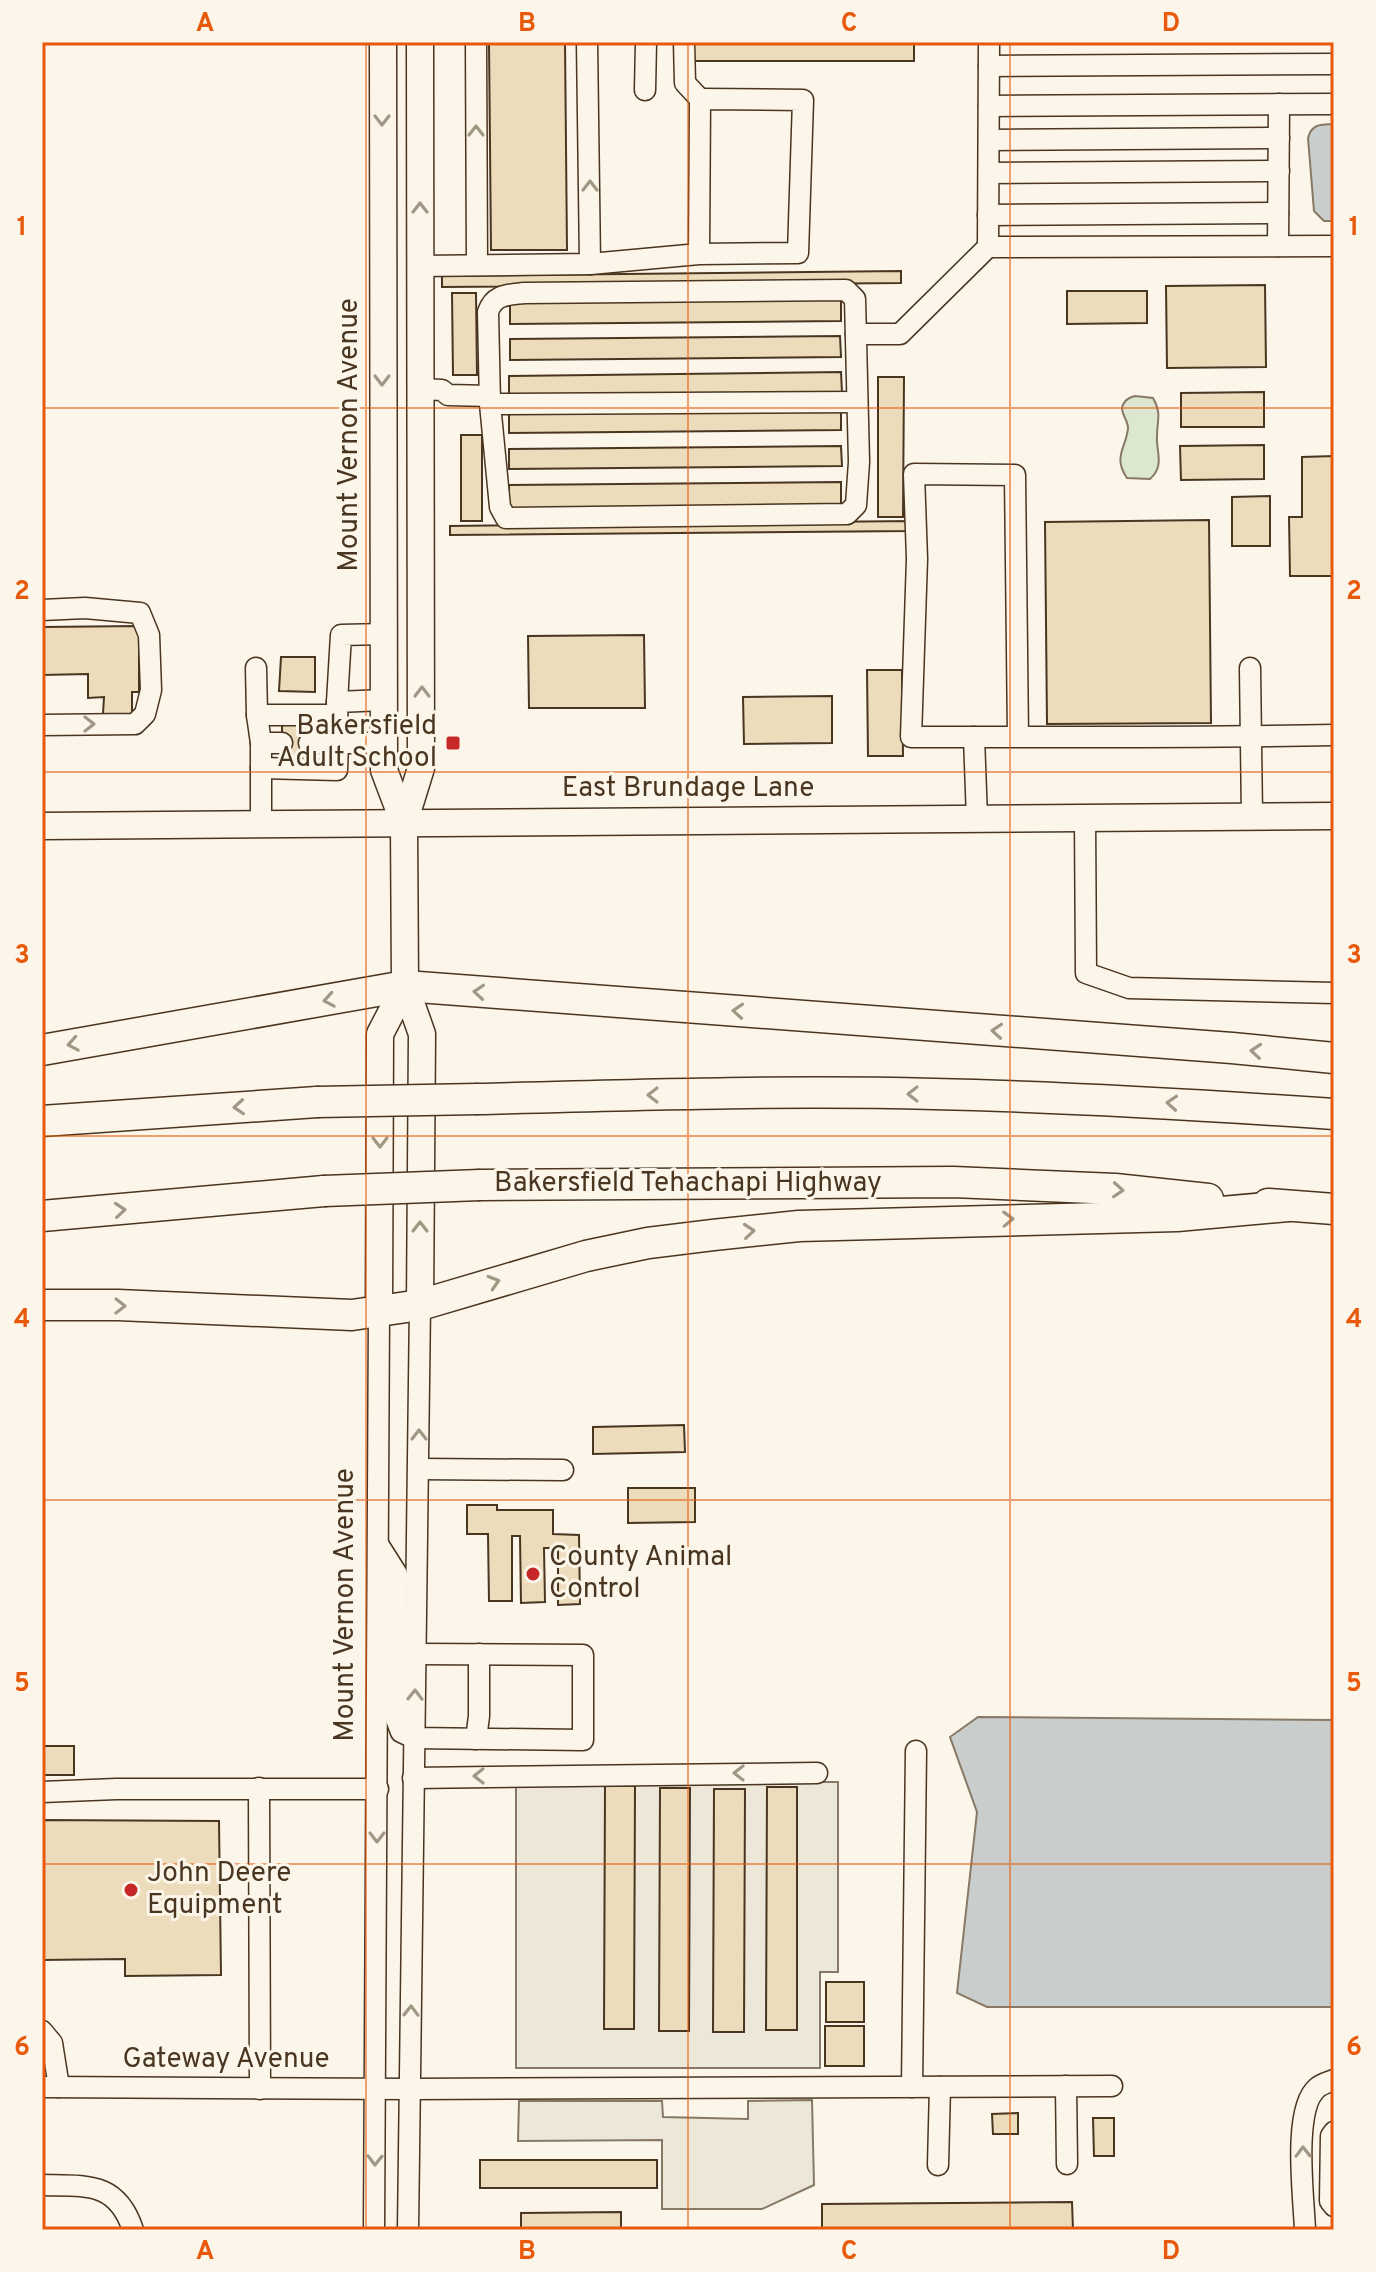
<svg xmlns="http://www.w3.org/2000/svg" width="1376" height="2272" font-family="Overpass,sans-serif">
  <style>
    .green { fill: #dce7d0; stroke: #887966; stroke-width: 2 }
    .parking { fill: #ede7d9; stroke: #887966; stroke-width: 2 }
    .water { fill: #c9cecd; stroke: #887966; stroke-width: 2 }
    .building { fill: #ecdcbc; stroke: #4a3520; stroke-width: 2 }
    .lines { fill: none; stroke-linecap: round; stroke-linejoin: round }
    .minor-casing { stroke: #4a3520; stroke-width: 23 }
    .major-casing { stroke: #4a3520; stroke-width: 29 }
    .highway-casing { stroke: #4a3520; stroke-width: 33 }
    .minor { stroke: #fbf6e9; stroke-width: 20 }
    .major { stroke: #fbf6e9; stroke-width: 26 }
    .highway { stroke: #fbf6e9; stroke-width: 30 }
    .highway-bridge-casing { stroke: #4a3520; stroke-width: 33; stroke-linecap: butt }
    .highway-bridge { stroke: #fbf6e9; stroke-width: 30 }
    .oneway { stroke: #a29684 }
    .grid { fill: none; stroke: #e8590c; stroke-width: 2; stroke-opacity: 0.55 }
    .poi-dot { fill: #c62828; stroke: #fbf6e9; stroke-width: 3 }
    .labels { text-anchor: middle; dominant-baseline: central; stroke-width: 6; stroke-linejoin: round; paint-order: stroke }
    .street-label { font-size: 28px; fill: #4a3520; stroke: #fbf6e9 }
    .poi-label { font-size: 28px; fill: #4a3520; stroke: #fbf6e9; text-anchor: start }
    .neatline { fill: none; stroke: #e8590c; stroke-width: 3 }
    .grid-label { font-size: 26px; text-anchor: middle; font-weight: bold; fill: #e8590c }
  </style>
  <rect width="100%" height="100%" fill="#fbf6e9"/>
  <path class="green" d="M1135,396l18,2c9,15 4,23 4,38 -1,16 8,30 -7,43l-23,-1c-15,-21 0,-32 1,-50 0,-9 -10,-17 -4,-25 2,-4 7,-6 11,-7z"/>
  <g class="parking">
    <polygon points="516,1782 838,1782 838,1972 820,1972 820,2068 516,2068"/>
    <polygon points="812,2100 814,2185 762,2209 662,2209 662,2140 518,2141 519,2101 662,2101 663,2117 748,2119 748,2101"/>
  </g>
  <g class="water">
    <path d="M1334,124v97h-10l-10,-10 -6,-73c4,-15 13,-13 26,-14z"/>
    <polygon points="978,1717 1334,1720 1334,2007 987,2007 957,1993 977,1812 950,1737"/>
  </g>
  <g class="building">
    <polygon points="489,42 565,42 567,250 491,250"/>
    <rect x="689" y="42" width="225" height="19"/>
    <polygon points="901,271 901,283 442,287 442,276"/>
    <polygon points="1265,285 1266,367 1167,368 1166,286"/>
    <polygon points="1067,291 1147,291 1147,323 1067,324"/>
    <polygon points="452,293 476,293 477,375 453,375"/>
    <polygon points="841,298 841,321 510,324 510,302"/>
    <polygon points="840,336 841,357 510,360 510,339"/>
    <polygon points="841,372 842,393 509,396 509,376"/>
    <polygon points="878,377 904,377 903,517 878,517"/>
    <polygon points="1264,392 1264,427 1181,427 1181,393"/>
    <polygon points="841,409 841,430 509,433 509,412"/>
    <rect x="461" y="435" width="21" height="86"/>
    <polygon points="1264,445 1264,479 1181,480 1180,446"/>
    <polygon points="841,446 842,466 509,469 509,449"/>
    <polygon points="1334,456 1334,576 1290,576 1289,517 1302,517 1302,457"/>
    <polygon points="841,482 841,508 509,511 509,485"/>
    <polygon points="1270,496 1270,546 1232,546 1232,497"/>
    <polygon points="1209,520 1211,723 1047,724 1045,522"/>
    <polygon points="912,521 912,531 450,535 450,526"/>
    <polygon points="139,626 139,692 132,692 132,714 103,714 104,697 88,698 88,674 42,675 42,627"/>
    <polygon points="644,635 645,708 529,708 528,636"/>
    <polygon points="281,657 315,657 315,692 279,691"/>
    <polygon points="867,670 902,670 903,756 868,756"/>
    <polygon points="832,696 832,743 744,744 743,697"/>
    <rect x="282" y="723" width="27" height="38"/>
    <polygon points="684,1425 685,1452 593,1454 593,1427"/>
    <polygon points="628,1488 695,1488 695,1522 628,1523"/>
    <polygon points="467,1505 497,1505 497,1510 553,1510 553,1534 579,1535 580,1604 558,1605 558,1548 544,1548 545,1602 521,1603 520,1536 512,1536 512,1601 489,1601 488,1534 467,1534"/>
    <rect x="42" y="1746" width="32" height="29"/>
    <polygon points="605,1786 635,1786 634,2029 604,2029"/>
    <polygon points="767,1787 797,1787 797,2030 766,2030"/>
    <polygon points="660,1788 690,1788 689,2031 659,2031"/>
    <polygon points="714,1789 745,1789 744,2032 713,2032"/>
    <polygon points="42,1820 219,1821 221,1975 125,1976 125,1959 42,1960"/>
    <rect x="826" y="1982" width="38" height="40"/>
    <rect x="825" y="2026" width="39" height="40"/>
    <polygon points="1018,2113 1018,2134 993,2134 992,2114"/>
    <polygon points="1093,2118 1114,2118 1114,2156 1094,2156"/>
    <rect x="480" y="2160" width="177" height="28"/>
    <polygon points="1072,2202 1073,2230 822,2230 822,2204"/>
    <polygon points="621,2212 621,2230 521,2230 521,2213"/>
  </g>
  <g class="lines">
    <g class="minor-casing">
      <g id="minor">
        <polyline points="476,42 477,265"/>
        <polyline points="587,42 590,264"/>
        <polyline points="684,42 685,83 700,99"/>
        <polyline points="989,66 1334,64"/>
        <polyline points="645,90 646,42"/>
        <polyline points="989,106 1334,104"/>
        <polyline points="989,140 1279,138"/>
        <polyline points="989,173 1279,171"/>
        <polyline points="988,215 1278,213"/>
        <polyline points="1278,246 1279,104"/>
        <polyline points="988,247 989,42"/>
        <polyline points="421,266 590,264 699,254 700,99 803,100 798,253 699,254"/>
        <path d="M846,290l9,9 4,163 -3,43 -9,9 -341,4 -6,-11 -10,-103 -2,-92c6,-18 20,-17 36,-19z"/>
        <polyline points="856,334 900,334 988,247 1334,246"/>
        <polyline points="420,389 442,390 448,395 490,396"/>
        <polyline points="490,404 857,402"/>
        <polyline points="42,610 85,608 140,613 149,635 151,690 145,714 135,724 42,725"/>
        <polyline points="256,668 257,715"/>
        <polyline points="1250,668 1252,817"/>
        <polyline points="337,702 341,635 384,634"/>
        <polyline points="974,737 977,819"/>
        <path d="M1018,737l-3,-262 -101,-1 3,85 -6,178c141,0 282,1 423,-2"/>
        <polyline points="261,743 257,715 337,715"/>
        <polyline points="309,743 338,743 337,702 384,700"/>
        <polyline points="261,768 337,770 338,743 384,743"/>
        <polyline points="1085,818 1086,973 1129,988 1334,993"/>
        <polyline points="261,824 261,743 282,743"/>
        <polyline points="419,1469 563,1470"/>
        <polyline points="378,1544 397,1574 396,1719 401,1732 414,1738 583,1740 583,1655 416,1654"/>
        <polyline points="476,1739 479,1716 479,1654"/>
        <polyline points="413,1778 817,1773"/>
        <polyline points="259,1788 260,2089"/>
        <polyline points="42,1792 116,1789 378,1789"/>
        <polyline points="42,2031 52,2043 59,2087"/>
        <polyline points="1066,2086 1067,2164"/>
        <polyline points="42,2087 410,2089 1112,2086"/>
        <polyline points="912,2087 916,1751"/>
        <polyline points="1334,2132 1331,2136 1330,2201 1334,2206"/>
        <polyline points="938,2165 940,2087"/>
        <path d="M42,2185c44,1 75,-4 91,45"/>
        <polyline points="374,2230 379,1311"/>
        <polyline points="408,2230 420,1305"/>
        <path d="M1305,2230c-1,-31 -13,-121 12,-142 4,-4 12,-6 17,-8"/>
      </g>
    </g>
    <g class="major-casing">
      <g id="major">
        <polyline points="383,42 384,770 404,823"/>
        <polyline points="42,826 1334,816"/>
        <polyline points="420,1305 422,1034 405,986 404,823 421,768 420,42"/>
        <polyline points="379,1311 380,1034 405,986"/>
      </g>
    </g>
    <g class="highway-casing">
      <g id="highway">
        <polyline points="42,1050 405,986 1232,1048 1334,1058"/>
        <path d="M478,1099c152,-4 304,-9 456,-5 133,3 267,11 400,20"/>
        <polyline points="42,1121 317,1102"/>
        <polyline points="480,1185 953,1182 1115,1189 1208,1199"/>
        <polyline points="1268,1204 1334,1209"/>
        <polyline points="42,1216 324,1191"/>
        <polyline points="42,1305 118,1305 352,1315 420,1305 586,1256 648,1243 713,1235 799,1226 1177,1216 1288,1206"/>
      </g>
    </g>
    <use href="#minor" class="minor"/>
    <use href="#major" class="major"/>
    <use href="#highway" class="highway"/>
    <g class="highway-bridge-casing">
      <g id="highway-bridge">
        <polyline points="317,1102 478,1099"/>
        <polyline points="324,1191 480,1185"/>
      </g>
    </g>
    <use href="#highway-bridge" class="highway-bridge"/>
  </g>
  <defs><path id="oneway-chevron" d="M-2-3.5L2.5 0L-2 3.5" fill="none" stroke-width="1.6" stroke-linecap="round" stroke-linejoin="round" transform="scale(2)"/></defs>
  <g class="oneway">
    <use href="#oneway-chevron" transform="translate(382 120) rotate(90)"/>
    <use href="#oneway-chevron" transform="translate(476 131) rotate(-90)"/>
    <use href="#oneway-chevron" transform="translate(590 186) rotate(-90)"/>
    <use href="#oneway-chevron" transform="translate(420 208) rotate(-90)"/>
    <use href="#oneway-chevron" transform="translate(382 380) rotate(90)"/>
    <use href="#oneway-chevron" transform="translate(422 692) rotate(-90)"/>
    <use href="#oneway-chevron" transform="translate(89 724)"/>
    <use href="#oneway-chevron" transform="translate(479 992) rotate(-176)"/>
    <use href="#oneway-chevron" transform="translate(329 1000) rotate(170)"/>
    <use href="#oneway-chevron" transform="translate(738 1011) rotate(-176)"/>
    <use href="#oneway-chevron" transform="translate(997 1031) rotate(-176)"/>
    <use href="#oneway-chevron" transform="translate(73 1044) rotate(170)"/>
    <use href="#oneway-chevron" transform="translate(1256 1051) rotate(-175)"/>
    <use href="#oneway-chevron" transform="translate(913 1094) rotate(180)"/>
    <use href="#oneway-chevron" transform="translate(653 1095) rotate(180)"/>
    <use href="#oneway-chevron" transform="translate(1172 1103) rotate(-176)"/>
    <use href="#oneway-chevron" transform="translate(239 1107) rotate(176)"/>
    <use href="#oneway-chevron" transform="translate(380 1142) rotate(90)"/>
    <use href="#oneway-chevron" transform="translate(1118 1190) rotate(4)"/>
    <use href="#oneway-chevron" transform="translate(120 1210) rotate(-5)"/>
    <use href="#oneway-chevron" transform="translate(1008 1219) rotate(-2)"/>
    <use href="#oneway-chevron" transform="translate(420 1227) rotate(-90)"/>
    <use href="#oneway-chevron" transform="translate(749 1231) rotate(-5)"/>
    <use href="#oneway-chevron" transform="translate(494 1282) rotate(-17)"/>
    <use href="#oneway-chevron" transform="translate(120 1306) rotate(1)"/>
    <use href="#oneway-chevron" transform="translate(419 1435) rotate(-90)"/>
    <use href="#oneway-chevron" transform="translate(415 1695) rotate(-89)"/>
    <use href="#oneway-chevron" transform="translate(739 1773) rotate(180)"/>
    <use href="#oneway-chevron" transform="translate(479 1776) rotate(179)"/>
    <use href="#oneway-chevron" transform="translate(377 1837) rotate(90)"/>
    <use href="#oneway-chevron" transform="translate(411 2011) rotate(-89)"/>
    <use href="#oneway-chevron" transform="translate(1303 2152) rotate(-91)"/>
    <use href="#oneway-chevron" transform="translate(375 2160) rotate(91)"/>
  </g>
  <path class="grid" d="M366,42v2188M688,42v2188M1010,42v2188M42,408h1292M42,772h1292M42,1136h1292M42,1500h1292M42,1864h1292"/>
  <g class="poi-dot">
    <rect x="445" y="735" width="16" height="16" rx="4"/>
    <circle cx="533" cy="1574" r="8"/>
    <circle cx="131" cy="1890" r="8"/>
  </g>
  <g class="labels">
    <g class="street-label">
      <text transform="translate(350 435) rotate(-90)">Mount Vernon Avenue</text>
      <text x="688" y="789">East Brundage Lane</text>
      <text x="688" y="1184">Bakersfield Tehachapi Highway</text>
      <text transform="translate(346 1605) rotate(-90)">Mount Vernon Avenue</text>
      <text x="226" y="2060">Gateway Avenue</text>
    </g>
    <g class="poi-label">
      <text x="437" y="727" text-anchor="end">Bakersfield<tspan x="437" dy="32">Adult School</tspan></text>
      <text x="549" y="1558">County Animal<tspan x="549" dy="32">Control</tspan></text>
      <text x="147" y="1874">John Deere<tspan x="147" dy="32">Equipment</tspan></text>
    </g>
  </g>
  <rect width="1376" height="2272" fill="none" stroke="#fbf6e9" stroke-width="88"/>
  <rect x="44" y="44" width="1288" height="2184" class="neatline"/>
  <g class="grid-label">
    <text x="205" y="31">A</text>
    <text x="527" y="31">B</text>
    <text x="849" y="31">C</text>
    <text x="1171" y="31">D</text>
    <text x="22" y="235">1</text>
    <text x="1354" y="235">1</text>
    <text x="22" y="599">2</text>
    <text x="1354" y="599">2</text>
    <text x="22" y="963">3</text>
    <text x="1354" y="963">3</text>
    <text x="22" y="1327">4</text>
    <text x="1354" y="1327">4</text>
    <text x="22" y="1691">5</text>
    <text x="1354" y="1691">5</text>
    <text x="22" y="2055">6</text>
    <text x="1354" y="2055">6</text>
    <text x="205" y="2259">A</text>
    <text x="527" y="2259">B</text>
    <text x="849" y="2259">C</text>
    <text x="1171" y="2259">D</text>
  </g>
</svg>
